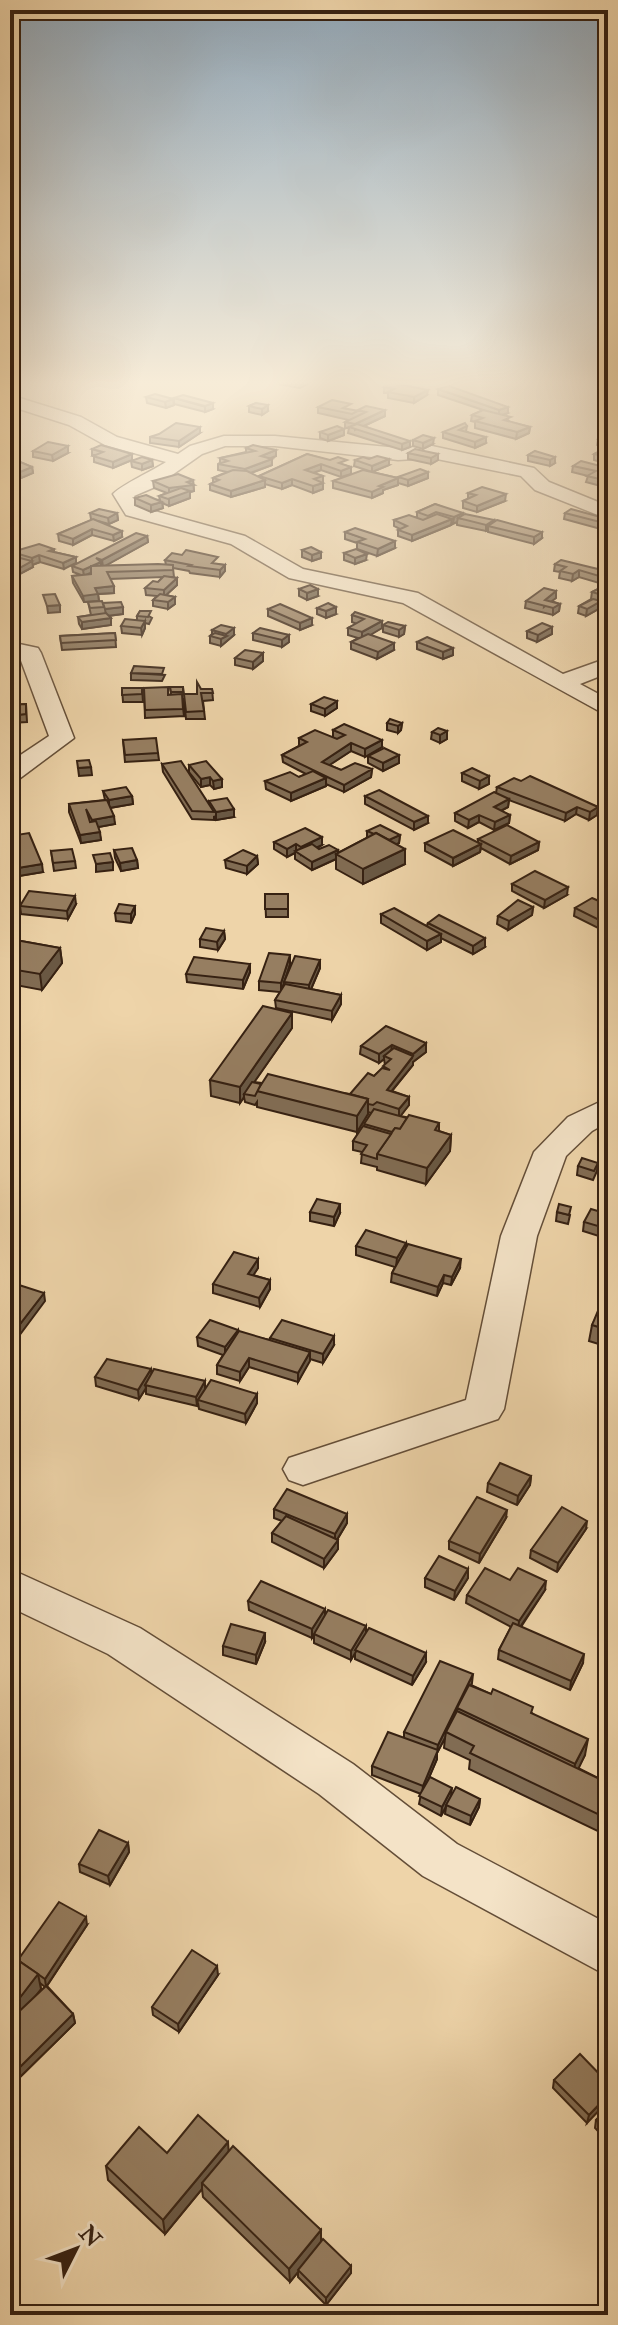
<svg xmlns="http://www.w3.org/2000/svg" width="618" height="2325" font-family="'IM FELL Double Pica',serif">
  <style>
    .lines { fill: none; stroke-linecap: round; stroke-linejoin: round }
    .street-casing { stroke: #644e38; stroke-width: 3 }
    .street { fill: #f4e3c7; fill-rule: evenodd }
    .wall { fill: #816c53; stroke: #362112; stroke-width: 2; fill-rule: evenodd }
    .shaded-wall { fill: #695844; stroke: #362112; stroke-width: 2 }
    .building { fill: #967e61; stroke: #362112; stroke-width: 2 }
  </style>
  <rect width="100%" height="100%" fill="#eed4a9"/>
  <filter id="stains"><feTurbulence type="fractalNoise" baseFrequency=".0025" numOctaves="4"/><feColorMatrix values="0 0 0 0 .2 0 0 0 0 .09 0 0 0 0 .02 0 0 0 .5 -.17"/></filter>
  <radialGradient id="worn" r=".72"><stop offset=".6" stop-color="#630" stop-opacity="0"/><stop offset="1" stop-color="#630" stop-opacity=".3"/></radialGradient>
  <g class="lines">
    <g class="street-casing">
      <g id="street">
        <path d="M10,395l71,22 36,20 61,17 12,-8 34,-10h51l123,12 34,-2 102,22 15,14 59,24v13l-73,-29 -14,-14 -89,-18 -34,2 -123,-14h-50l-23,8 -47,33 -21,9 6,11 105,29 58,33 115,24 145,81 45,-16v15l-28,11 28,15v17l-205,-113 -114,-25 -58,-34 -105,-29 -13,-21c10,-10 39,-23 53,-32l-61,-17 -36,-20 -59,-19z"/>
        <polygon points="10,642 38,648 41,653 74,738 19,779 10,782 10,762 49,736 20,658 10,656"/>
        <polygon points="608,1098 608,1122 592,1131 566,1156 537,1236 504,1409 498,1419 303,1485 289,1480 283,1469 289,1458 466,1400 501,1236 534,1152 568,1117"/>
        <polygon points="10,1569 140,1628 353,1764 457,1844 608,1924 608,1976 423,1876 319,1794 108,1654 10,1607"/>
      </g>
    </g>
    <use href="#street" class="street"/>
  </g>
  <g class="wall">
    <polygon points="278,384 308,384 300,388"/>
    <polygon points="384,387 427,395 414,403 388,398 388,393 384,393"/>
    <polygon points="438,389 508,413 503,415 510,422 530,427 529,433 516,439 475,428 475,422 471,421 472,415 483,410 438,395"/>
    <polygon points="146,397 173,399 174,405 166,408 147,403"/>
    <polygon points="174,398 213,409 205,412 174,404"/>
    <polygon points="256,403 268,411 262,415 249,412 249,406"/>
    <polygon points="318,407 358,411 385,410 385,416 364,426 410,447 402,450 348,433 349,428 345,428 345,422 349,420 318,413"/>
    <polygon points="467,426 466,431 486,443 475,448 443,438 443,432"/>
    <polygon points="344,429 344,435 328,441 320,438 320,432"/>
    <polygon points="200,433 179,447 150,443 150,437"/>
    <polygon points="608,436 608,447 597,445 598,439"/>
    <polygon points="413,440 433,444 423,449 413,446"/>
    <polygon points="246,448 276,450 276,456 270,459 272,459 272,465 251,473 259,478 259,476 307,454 351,467 351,474 341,477 321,470 313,473 323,476 323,489 313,493 292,485 282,489 265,484 265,487 231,497 210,490 210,484 213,483 213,478 227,472 218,470 218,464 220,463 220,458 246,452"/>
    <polygon points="92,449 132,460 113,468 94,462 94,455 92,455"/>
    <polygon points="608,449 608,488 586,482 588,476 572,472 573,466 601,466 601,462 594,460 594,454"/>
    <polygon points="33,451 68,453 53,461 33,457"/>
    <polygon points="535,451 555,463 550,466 528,461 528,455"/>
    <polygon points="408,453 438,454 438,460 431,464 408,459"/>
    <polygon points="10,458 32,467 33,473 21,478 10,475"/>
    <polygon points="152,460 153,466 142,470 132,467 131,461"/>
    <polygon points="355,460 389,465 372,472 398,478 398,485 383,490 383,493 372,498 333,488 333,481 369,471 354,466"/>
    <polygon points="428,472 428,478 408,486 398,483 398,477"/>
    <polygon points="193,480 194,491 190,492 190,498 169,506 162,503 163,508 151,512 135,505 135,498 160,500 159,496 167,493 154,488 153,481"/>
    <polygon points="468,493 505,501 477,512 463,508 463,501 468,499"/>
    <polygon points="435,504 463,515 494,522 542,538 534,544 488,532 488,530 486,531 457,525 457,522 451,523 451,525 412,541 398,536 398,530 400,529 394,526 394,520 417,517 417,512"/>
    <polygon points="90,513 117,513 118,520 109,524 98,521 122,537 114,541 92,535 73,545 59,541 58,534 92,520 91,519"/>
    <polygon points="565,513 608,519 608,531 564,519"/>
    <polygon points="345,532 395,548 377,556 357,549 357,543 345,539"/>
    <polygon points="147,536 148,542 105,566 166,565 165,560 225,565 225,571 220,577 190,573 189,571 173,568 174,577 169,577 177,578 177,585 166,595 175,597 175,604 168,609 153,606 153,600 157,596 146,595 145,588 158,582 163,577 110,579 114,593 98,594 99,601 84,602 73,583 72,576 81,575 73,572 72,566"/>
    <polygon points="54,549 54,552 76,557 64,569 40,562 32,565 33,567 14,577 11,577 12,578 10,579 10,563 17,560 13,558 12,552"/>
    <polygon points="302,550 321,552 321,558 312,561 302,557"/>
    <polygon points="344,553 366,560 355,564 344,560"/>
    <polygon points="555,564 606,571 605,578 599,583 579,577 572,581 559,578 560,572 554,571"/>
    <polygon points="608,584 604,603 601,602 600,608 586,616 578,613 579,606 591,599 592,592"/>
    <polygon points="299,589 318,596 307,600 299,596"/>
    <polygon points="556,598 551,601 560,604 559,611 553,615 525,608 526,601"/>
    <polygon points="88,602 123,607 123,614 109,616 111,625 82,629 79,624 78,617 91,615"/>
    <polygon points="317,608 336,614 326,618 317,614"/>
    <polygon points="268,609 312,625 300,630 268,616"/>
    <polygon points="140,611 152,618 149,624 145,623 145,628 142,635 122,633 121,626 137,620 137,616"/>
    <polygon points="352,615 382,621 382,628 370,634 394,650 377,659 351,649 351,642 358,638 348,635 348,628 357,624 352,622"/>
    <polygon points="383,625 405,626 404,634 399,637 383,632"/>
    <polygon points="552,627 552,634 537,642 527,638 527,631"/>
    <polygon points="212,630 234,635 221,646 210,643 210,636 212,634"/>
    <polygon points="115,633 116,647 62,650 60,636"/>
    <polygon points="253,633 289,635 289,642 282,647 253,640"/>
    <polygon points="417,642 453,648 453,655 443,659 417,649"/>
    <polygon points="263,653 263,661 253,669 235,665 235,658"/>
    <polygon points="131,673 165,675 162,681 131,680"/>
    <polygon points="170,687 183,687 184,694 197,694 201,689 212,689 213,700 203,701 205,719 186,719 184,699 182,699 184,716 145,718 144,688 169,695 171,694"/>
    <polygon points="122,688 142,688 143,702 123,702"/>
    <polygon points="337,701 337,708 325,716 311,711 311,704"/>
    <polygon points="26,704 27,722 10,723 10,705"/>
    <polygon points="387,723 402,723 401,730 398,733 387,730"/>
    <polygon points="333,730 382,747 365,757 351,751 329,765 341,770 372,769 371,777 344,792 326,784 326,786 291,801 266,789 265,781 299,777 306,774 283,762 282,755 299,746 299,738 333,737"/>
    <polygon points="447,731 447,739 440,743 431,739 432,732"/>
    <polygon points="123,740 158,753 159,760 125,762"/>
    <polygon points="399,755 399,763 383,771 368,763 368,756"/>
    <polygon points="162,764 209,805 209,801 234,817 216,820 214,816 214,820 192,819 163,772"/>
    <polygon points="189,765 222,779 222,787 214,789 210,785 201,787 189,772"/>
    <polygon points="462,773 489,776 489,784 479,789 462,781"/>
    <polygon points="521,781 598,807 597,815 589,820 576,814 565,821 509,800 508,807 501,811 510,815 509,823 494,830 479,822 468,828 455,821 455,813 496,793 497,787"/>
    <polygon points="103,791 132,796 133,804 110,808 115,824 98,827 101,840 81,843 69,812 69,804 105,800"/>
    <polygon points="365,796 428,823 414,830 365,804"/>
    <polygon points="367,831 400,835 399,843 396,844 405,864 363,884 336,869 336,859 312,870 295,859 295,853 287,857 274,849 274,842 322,845 317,848 338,853 367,838"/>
    <polygon points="10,836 43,872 19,876 10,856"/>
    <polygon points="478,839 539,842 538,850 510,864 481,848 480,852 453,866 425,851 425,843 478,843"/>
    <polygon points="114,850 137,860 138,868 121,871 115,858"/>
    <polygon points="51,851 75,861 76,868 54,871"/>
    <polygon points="257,856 258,864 247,874 226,868 225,860"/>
    <polygon points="512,884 567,895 544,908 512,891"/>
    <polygon points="265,894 288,894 288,917 266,917"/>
    <polygon points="76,904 68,919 21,914 20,906"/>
    <polygon points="608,905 608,931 606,932 574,916 575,908"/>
    <polygon points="135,906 135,914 131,923 116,921 115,913"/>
    <polygon points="533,907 532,915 508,930 497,924 498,916"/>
    <polygon points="381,914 427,926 428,923 485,947 473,954 441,938 441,942 427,950 381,923"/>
    <polygon points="224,931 225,939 218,950 200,947 200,939"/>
    <polygon points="10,939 60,948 62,963 42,990 10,984"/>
    <polygon points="320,960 320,968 311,989 341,995 341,1004 332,1020 276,1008 275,1000 280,992 259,990 259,981 290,964 286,975"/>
    <polygon points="250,964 250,972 243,989 187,982 186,974"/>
    <polygon points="292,1013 292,1028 254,1082 350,1094 374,1076 383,1068 385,1065 384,1059 379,1063 360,1054 361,1046 426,1043 426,1052 413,1062 413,1065 392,1091 409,1097 409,1105 400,1116 439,1123 439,1131 451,1135 450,1151 426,1184 377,1170 377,1167 361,1163 362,1152 353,1150 353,1141 364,1126 371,1113 368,1112 368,1114 357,1132 257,1107 257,1102 255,1105 245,1102 244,1097 240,1103 211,1096 210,1080"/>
    <polygon points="598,1163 597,1171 593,1180 577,1175 578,1166"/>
    <polygon points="310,1212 340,1213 334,1226 310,1221"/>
    <polygon points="557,1212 570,1215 568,1224 556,1221"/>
    <polygon points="608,1214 608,1239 583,1231 584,1222"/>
    <polygon points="356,1246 406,1248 460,1268 451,1285 443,1283 437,1296 391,1282 392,1273 395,1267 356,1255"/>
    <polygon points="258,1259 258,1268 253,1275 270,1280 270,1289 260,1307 213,1293 213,1284"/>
    <polygon points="608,1295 608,1347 589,1341 592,1325"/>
    <polygon points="238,1330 238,1333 270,1340 270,1338 334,1345 323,1363 310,1359 298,1382 249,1367 240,1381 217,1374 217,1365 223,1355 198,1346 197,1337"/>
    <polygon points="151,1369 152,1372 205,1381 205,1389 257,1394 257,1403 246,1423 199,1409 198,1403 197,1406 146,1394 146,1388 139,1399 96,1386 95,1377"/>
    <polygon points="531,1476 530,1485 517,1505 487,1492 488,1483"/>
    <polygon points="274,1509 347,1514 347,1523 337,1540 338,1540 338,1549 324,1568 272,1542 272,1533 282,1521 274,1518"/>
    <polygon points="506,1518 479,1563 449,1549 449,1541"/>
    <polygon points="586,1529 557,1572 530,1558 531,1550"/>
    <polygon points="468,1569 468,1578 454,1600 425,1587 425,1578"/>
    <polygon points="545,1590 521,1627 583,1663 570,1690 498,1659 499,1650 511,1627 466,1603 467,1595"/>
    <polygon points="248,1601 325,1615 366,1626 366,1634 426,1662 412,1685 355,1659 355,1652 351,1660 314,1643 314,1636 312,1638 249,1610"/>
    <polygon points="265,1642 256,1664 223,1655 223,1646"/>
    <polygon points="472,1683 471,1685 532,1713 585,1755 578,1768 608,1783 608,1836 469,1769 470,1760 444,1748 445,1738 437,1753 437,1759 427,1782 451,1795 480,1799 479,1807 470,1825 445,1814 446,1807 441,1816 419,1804 421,1794 372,1775 372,1766 404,1737 404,1732"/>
    <polygon points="128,1843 129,1852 110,1885 80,1872 79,1864"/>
    <path d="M87,1925l-40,61 26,28 2,9 -58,57 -7,-7v-53l4,-3 -4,-3v-59l8,5zM40,1983l5,4 -10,9 6,-7z"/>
    <polygon points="218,1975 179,2032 153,2015 152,2007"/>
    <polygon points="554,2080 608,2083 587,2123 553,2088"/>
    <polygon points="608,2108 608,2142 595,2128 596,2120"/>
    <polygon points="229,2152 321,2230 321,2242 351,2266 351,2273 326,2305 298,2277 298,2272 290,2282 203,2197 202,2189 165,2234 108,2180 106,2166 167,2153"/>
  </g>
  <g class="shaded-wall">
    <polygon points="428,390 427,395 414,403 414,397"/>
    <polygon points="173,399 174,405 166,408 165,402"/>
    <polygon points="213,403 213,409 205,412 205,406"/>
    <polygon points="268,405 268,411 262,415 262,409"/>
    <polygon points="508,407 508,413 499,416 499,410"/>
    <polygon points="385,410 385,416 355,430 355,424"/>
    <polygon points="200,427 200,433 179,447 179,441"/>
    <polygon points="530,427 529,433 516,439 517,432"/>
    <polygon points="344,429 344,435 328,441 328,435"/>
    <polygon points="486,437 486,443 475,448 475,442"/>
    <polygon points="434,438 433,444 423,449 423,443"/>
    <polygon points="410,441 410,447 402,450 402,444"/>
    <polygon points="68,446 68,453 53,461 52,455"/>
    <polygon points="276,450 276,456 261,462 261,456"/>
    <polygon points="132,454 132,460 113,468 113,462"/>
    <polygon points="438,454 438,460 431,464 431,458"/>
    <polygon points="555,457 555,463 550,466 550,460"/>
    <polygon points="272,459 272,465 245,475 245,469"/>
    <polygon points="389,459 389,465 372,472 372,466"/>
    <polygon points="152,460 153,466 142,470 142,464"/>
    <polygon points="321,464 321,470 305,476 305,470"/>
    <polygon points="32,467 33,473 21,478 20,472"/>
    <polygon points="351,467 351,474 341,477 341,471"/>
    <polygon points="428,472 428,478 408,486 408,480"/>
    <polygon points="398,478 398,485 383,490 383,493 372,498 372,492 379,486"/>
    <polygon points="292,479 292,485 282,489 282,483"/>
    <polygon points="193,480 194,491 190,492 190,498 169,506 169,488"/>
    <polygon points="265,480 265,487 231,497 231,491"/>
    <polygon points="323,483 323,489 313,493 313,486"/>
    <polygon points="506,494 505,501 477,512 477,506"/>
    <polygon points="162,502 163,508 151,512 151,505"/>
    <polygon points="117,513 118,520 109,524 108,518"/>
    <polygon points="463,513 463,519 458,518 457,522 453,524 454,517"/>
    <polygon points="452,519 451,525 412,541 412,535"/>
    <polygon points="494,520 493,526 488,526 488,530 486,531 486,525"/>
    <polygon points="92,529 92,535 73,545 73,539"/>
    <polygon points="122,531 122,537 114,541 113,535"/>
    <polygon points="542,532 542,538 534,544 534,537"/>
    <polygon points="147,536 148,542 103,567 102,560"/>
    <polygon points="395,541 395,548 377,556 378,549"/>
    <polygon points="321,552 321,558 312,561 312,555"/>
    <polygon points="367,554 366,560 355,564 355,558"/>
    <polygon points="39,555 40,562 32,565 32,558"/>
    <polygon points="76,557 76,563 64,569 63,563"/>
    <polygon points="32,561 33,567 14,577 14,571"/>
    <polygon points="101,562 101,568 84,576 83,570"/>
    <polygon points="225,565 225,571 220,577 220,570"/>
    <polygon points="579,570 579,577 572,581 573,574"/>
    <polygon points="606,571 605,578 599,583 599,576"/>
    <polygon points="177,578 177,585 164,597 164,590"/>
    <polygon points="114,586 114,593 98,594 99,601 84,602 83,596 95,588"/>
    <polygon points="318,589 318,596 307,600 307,593"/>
    <polygon points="556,591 556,598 544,607 545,600"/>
    <polygon points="608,595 608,601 604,603 605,596"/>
    <polygon points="175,597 175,604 168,609 168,602"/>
    <polygon points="601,601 600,608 586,616 587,609"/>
    <polygon points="560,604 559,611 553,615 553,608"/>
    <polygon points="60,605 60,612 48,613 47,606"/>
    <polygon points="123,607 123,614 106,616 105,609"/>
    <polygon points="336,607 336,614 326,618 326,611"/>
    <polygon points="111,618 111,625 82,629 82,622"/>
    <polygon points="312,618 312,625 300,630 300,623"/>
    <polygon points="145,621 145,628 142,635 141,628"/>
    <polygon points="382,621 382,628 362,640 362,632"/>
    <polygon points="405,626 404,634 399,637 399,630"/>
    <polygon points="552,627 552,634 537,642 538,635"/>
    <polygon points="234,628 234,635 221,646 221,639 226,636 226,634"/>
    <polygon points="289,635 289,642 282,647 282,640"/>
    <polygon points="394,643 394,650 377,659 378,652"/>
    <polygon points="453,648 453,655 443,659 443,652"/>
    <polygon points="263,653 263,661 253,669 253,662"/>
    <polygon points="337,701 337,708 325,716 325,709"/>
    <polygon points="402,723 401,730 398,733 398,726"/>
    <polygon points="447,731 447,739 440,743 440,735"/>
    <polygon points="382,740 382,747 365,757 365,749"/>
    <polygon points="351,743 351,751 322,770 322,762"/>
    <polygon points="399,755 399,763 383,771 383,763"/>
    <polygon points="91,767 92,775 79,776 78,768"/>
    <polygon points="372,769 371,777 344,792 344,785"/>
    <polygon points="489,776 489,784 479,789 480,781"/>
    <polygon points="210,777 210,785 201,787 201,779"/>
    <polygon points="326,778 326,786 291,801 291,793"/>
    <polygon points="222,779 222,787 214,789 213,781"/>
    <polygon points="132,796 133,804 109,808 109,800"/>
    <polygon points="509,799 508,807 493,815 494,807"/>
    <polygon points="577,807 576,814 565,821 566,813"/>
    <polygon points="598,807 597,815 589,820 590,812"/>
    <polygon points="234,809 234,817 216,820 216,812"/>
    <polygon points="479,815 479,822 468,828 469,820"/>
    <polygon points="510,815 509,823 494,830 495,822"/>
    <polygon points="114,816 115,824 93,828 92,820"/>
    <polygon points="428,816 428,823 414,830 414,822"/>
    <polygon points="100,832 101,840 81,843 80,835"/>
    <polygon points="400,835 399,843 386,849 386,841"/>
    <polygon points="322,837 322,845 301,855 301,847"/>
    <polygon points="539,842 538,850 510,864 511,856"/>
    <polygon points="296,844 296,852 287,857 287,849"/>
    <polygon points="481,844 480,852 453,866 453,858"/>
    <polygon points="405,849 405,864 363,884 363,869"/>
    <polygon points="338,850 338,855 336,854 336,859 312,870 312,862"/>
    <polygon points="257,856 258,864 247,874 247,866"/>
    <polygon points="137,860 138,868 121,871 120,863"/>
    <polygon points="113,862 113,870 96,872 96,864"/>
    <polygon points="42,864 43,872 19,876 18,868"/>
    <polygon points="568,887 567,895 544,908 545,900"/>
    <polygon points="75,896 76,904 68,919 67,911"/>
    <polygon points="135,906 135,914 131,923 131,914"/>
    <polygon points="533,907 532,915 508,930 509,921"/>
    <polygon points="19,913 20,922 10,936 10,927"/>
    <polygon points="224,931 225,939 218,950 217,942"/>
    <polygon points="441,934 441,942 427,950 427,941"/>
    <polygon points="485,938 485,947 473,954 473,946"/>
    <polygon points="60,948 62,963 42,990 40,974"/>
    <polygon points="290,955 290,964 281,992 281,983"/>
    <polygon points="320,960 320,968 309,994 309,985"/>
    <polygon points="250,964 250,972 243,989 243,980"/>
    <polygon points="341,995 341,1004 332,1020 332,1011"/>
    <polygon points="292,1013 292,1028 246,1094 244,1094 244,1097 240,1103 240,1087"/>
    <polygon points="426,1043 426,1052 413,1062 413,1065 386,1098 387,1090 412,1058 413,1054"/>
    <polygon points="392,1045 391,1053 384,1056 384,1059 379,1063 379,1054"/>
    <polygon points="409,1097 409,1105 399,1118 399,1109"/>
    <polygon points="368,1099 368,1114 357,1132 357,1116"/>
    <polygon points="451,1135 450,1151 426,1184 427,1168"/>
    <polygon points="340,1204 340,1213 334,1226 334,1217"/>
    <polygon points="406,1243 406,1251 396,1267 397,1258"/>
    <polygon points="258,1259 258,1268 249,1282 248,1274"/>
    <polygon points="461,1259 460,1268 451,1285 452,1277"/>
    <polygon points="15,1266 17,1275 10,1284 10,1274"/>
    <polygon points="444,1275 443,1283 437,1296 438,1287"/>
    <polygon points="270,1280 270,1289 260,1307 259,1298"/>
    <polygon points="44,1293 45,1301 10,1348 10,1337"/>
    <polygon points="238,1330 238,1339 225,1355 225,1347"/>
    <polygon points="334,1336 334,1345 323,1363 323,1354"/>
    <polygon points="310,1352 310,1361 298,1382 298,1373"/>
    <polygon points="249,1358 249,1367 240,1381 240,1372"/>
    <polygon points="151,1369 152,1378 145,1385 146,1388 139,1399 138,1390"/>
    <polygon points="205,1381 205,1390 198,1400 197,1406 196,1397"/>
    <polygon points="257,1394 257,1403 246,1423 245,1414"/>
    <polygon points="531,1476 530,1485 517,1505 518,1496"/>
    <polygon points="507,1510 506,1518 479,1563 480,1554"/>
    <polygon points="347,1514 347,1523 335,1543 335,1534"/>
    <polygon points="587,1521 586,1529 557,1572 558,1563"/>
    <polygon points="338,1540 338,1549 324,1568 324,1559"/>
    <polygon points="468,1569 468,1578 454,1600 455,1591"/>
    <polygon points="546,1581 545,1590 518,1630 519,1621"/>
    <polygon points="325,1609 325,1618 312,1638 312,1629"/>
    <polygon points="366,1626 366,1635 351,1660 351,1651"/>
    <polygon points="265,1633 265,1642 256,1664 256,1655"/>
    <polygon points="426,1653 426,1662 412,1685 413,1676"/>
    <polygon points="584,1654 583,1663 570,1690 571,1681"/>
    <polygon points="473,1674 472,1683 459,1709 457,1708 456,1716 446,1732 445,1738 437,1753 437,1759 422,1794 423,1786 437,1751 438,1745"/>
    <polygon points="588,1739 585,1755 573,1780 575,1764"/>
    <polygon points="452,1788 451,1797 441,1816 442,1807"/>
    <polygon points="480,1799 479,1807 470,1825 471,1816"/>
    <polygon points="128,1843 129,1852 110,1885 108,1876"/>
    <polygon points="86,1917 87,1925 46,1987 45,1979"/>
    <polygon points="217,1966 218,1975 179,2032 178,2024"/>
    <polygon points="38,1974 41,1989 18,2019 15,2004"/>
    <polygon points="73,2014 75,2023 17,2080 15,2072"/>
    <polygon points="608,2095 608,2101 587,2123 589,2115"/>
    <polygon points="228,2142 229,2156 202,2183 202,2189 165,2234 163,2220"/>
    <polygon points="321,2230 321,2244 290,2282 289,2269"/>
    <polygon points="351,2266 351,2273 326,2305 326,2298"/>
  </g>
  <g class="building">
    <polygon points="390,384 398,384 428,390 414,397 388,392 394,389 384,387"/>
    <polygon points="449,386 508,407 499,410 438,389"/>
    <polygon points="155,394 173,399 165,402 146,397"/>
    <polygon points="183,395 213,403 205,406 174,398"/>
    <polygon points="332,400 351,404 343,408 358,411 352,414 318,407"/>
    <polygon points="256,403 268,405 262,409 249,406"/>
    <polygon points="366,406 385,410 355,424 345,422 366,412 358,410"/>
    <polygon points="483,410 511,417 504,420 530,427 517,432 475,421 483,418 472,415"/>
    <polygon points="176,423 200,427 179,441 150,437 159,434"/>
    <polygon points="465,423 467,426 459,430 486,437 475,442 443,432"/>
    <polygon points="357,424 410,441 402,444 349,427"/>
    <polygon points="337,426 344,429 328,435 320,432"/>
    <polygon points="423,435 434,438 423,443 413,440"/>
    <polygon points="603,435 608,436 608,441 598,439"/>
    <polygon points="48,442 68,446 52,455 33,451"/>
    <polygon points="101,445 132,454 113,462 93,456 103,452 92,449"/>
    <polygon points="253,445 276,450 261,456 272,459 245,469 218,464 228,461 220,458 255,451 246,448"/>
    <polygon points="605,448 608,449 608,463 601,461 608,457 594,454"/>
    <polygon points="415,449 438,454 431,458 408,453"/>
    <polygon points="535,451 555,457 550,460 528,455"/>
    <polygon points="307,454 330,460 338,457 347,460 339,463 351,467 341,471 321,464 305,470 323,476 314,479 323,483 313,486 292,479 282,483 259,476"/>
    <polygon points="377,456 389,459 372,466 355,460 363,457 369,459"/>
    <polygon points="142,457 152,460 142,464 131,461"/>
    <polygon points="10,458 11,458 32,467 20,472 10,469"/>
    <polygon points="581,461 608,468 608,481 587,476 596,471 573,466"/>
    <polygon points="420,469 428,472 408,480 398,477"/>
    <polygon points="233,470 247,471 265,480 231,491 210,484 219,480 213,478"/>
    <polygon points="363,470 398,478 379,486 383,487 372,492 333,481"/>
    <polygon points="178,474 193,480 187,482 194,485 169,488 153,481"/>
    <polygon points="482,487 506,494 477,506 463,501 476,495 468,493"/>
    <polygon points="181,488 190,491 168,499 159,496"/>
    <polygon points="146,495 162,502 151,505 135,498"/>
    <polygon points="435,504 463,513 454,517 436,512 428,516 417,512"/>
    <polygon points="99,509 117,513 108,518 90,513"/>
    <polygon points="571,509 608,519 608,524 565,513"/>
    <polygon points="437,514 452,519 412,535 398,530 407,526 394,520 409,515 423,520"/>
    <polygon points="465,514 494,520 486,525 458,518"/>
    <polygon points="93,519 122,531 113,535 92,529 73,539 58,534"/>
    <polygon points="497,520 542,532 534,537 488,526"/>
    <polygon points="355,528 395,541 378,549 357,542 365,539 345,532"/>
    <polygon points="136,533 147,536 102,560 96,558 101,562 83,570 72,566"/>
    <polygon points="39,544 54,549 49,551 76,557 63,563 39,555 32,558 12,552"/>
    <polygon points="311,547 321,552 312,555 302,550"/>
    <polygon points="356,549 367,554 355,558 344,553"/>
    <polygon points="186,550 218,557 212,563 225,565 220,570 189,566 191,565 165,560 172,553 182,555"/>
    <polygon points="20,558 32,561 14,571 10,570 10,563"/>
    <polygon points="561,560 606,571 599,576 579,570 573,574 560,571 566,567 555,564"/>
    <polygon points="158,564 173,565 173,570 107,572 114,586 95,588 98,594 83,596 72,576 91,574 91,566"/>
    <polygon points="164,576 177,578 164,590 145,588 153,581 158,582"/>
    <polygon points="608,584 608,595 605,596 592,592"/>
    <polygon points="310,585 318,589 307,593 299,589"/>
    <polygon points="544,588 556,591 545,600 560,604 553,608 526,601"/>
    <polygon points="55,594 60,605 47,606 43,595"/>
    <polygon points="160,594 175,597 168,602 153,600"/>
    <polygon points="593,599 601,601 587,609 579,606"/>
    <polygon points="102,601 104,607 90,608 88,602"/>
    <polygon points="121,602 123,607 105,609 103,603"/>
    <polygon points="328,603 336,607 326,611 317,608"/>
    <polygon points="280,604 312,618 300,623 268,609"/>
    <polygon points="140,611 151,611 148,617 137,616"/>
    <polygon points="355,612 382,621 362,632 348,628 364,619 352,615"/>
    <polygon points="106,613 111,618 82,622 78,617"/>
    <polygon points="125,619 145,621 141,628 121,626"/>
    <polygon points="388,622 405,626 399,630 383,625"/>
    <polygon points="542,623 552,627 538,635 527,631"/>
    <polygon points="221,625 234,628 226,634 212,630"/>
    <polygon points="260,628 289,635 282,640 253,633"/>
    <polygon points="115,633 116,640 61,643 60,636"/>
    <polygon points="215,633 227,636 221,639 210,636"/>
    <polygon points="368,634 394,643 378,652 351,642"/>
    <polygon points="427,637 453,648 443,652 417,642"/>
    <polygon points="245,650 263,653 253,662 235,658"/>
    <polygon points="134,666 164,668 162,674 131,673"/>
    <polygon points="197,682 201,689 212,689 213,693 201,693 204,711 186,712 184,694 197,694"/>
    <polygon points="168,687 168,695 182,694 183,709 145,710 144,688"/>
    <polygon points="170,687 183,687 183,692 171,692"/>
    <polygon points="122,688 142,688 142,694 122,695"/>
    <polygon points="324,697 337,701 325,709 311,704"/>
    <polygon points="26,704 26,714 10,716 10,705"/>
    <polygon points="390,719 402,723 398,726 387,723"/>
    <polygon points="344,724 382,740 365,749 351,743 322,762 341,770 355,763 372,769 344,785 282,755 307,742 299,738 315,730 337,739 345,735 333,730"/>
    <polygon points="438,728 447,731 440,735 432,732"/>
    <polygon points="156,738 158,753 125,755 123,740"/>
    <polygon points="384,748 399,755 383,763 368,756"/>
    <polygon points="89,760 91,767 78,768 77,761"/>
    <polygon points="181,761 214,812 192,811 162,764"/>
    <polygon points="206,761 222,779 213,781 210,777 201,779 189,765"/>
    <polygon points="472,768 489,776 480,781 462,773"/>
    <polygon points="313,771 326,778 291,793 265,781 290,772 299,777"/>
    <polygon points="530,776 598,807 590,812 577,807 566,813 497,787 514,778 521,781"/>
    <polygon points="126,787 132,796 109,800 103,791"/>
    <polygon points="379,790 428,816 414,822 365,796"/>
    <polygon points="494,792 509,799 494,807 510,815 495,822 479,815 469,820 455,813"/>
    <polygon points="227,798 234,809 216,812 209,801"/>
    <polygon points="107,800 114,816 92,820 86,809 90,822 96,821 100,832 80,835 69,804"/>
    <polygon points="380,825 400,835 389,840 376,833 374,834 367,831"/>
    <polygon points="507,825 539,842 511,856 478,839"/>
    <polygon points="305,828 322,837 301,847 296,844 287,849 274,842"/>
    <polygon points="453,830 481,844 453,858 425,843"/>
    <polygon points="29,833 42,864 18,868 10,850 10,836"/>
    <polygon points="376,833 405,849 363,869 336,854"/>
    <polygon points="312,844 319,849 329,845 338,850 312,862 295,851"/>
    <polygon points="132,848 137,860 120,863 114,850"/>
    <polygon points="72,849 75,861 53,863 51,851"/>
    <polygon points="243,850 257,856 247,866 225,860"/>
    <polygon points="110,853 113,862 96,864 93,855"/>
    <polygon points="535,871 568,887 545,900 512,884"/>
    <polygon points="29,891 75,896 67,911 20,906"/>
    <rect x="265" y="894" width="23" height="15"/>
    <polygon points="592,898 608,905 607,924 575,908"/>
    <polygon points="518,900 533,907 509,921 498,916"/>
    <polygon points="119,904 135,906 131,914 115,913"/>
    <polygon points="394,908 441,934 427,941 381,914"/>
    <polygon points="10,912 19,913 10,927"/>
    <polygon points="439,915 485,938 473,946 428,923"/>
    <polygon points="206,928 224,931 217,942 200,939"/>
    <polygon points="10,939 60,948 40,974 10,969"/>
    <polygon points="269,953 290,955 281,983 259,981"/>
    <polygon points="295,956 320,960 309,985 284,982"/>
    <polygon points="194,957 250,964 243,980 186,974"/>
    <polygon points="285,984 341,995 332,1011 275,1000"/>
    <polygon points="263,1006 292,1013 240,1087 210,1080"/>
    <polygon points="386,1026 426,1043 413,1054 392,1045 379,1054 361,1046"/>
    <polygon points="394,1048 413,1056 387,1090 409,1097 399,1109 377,1102 373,1105 368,1104 368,1099 350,1094 368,1073 374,1076 382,1068 390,1070 383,1066 391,1059 384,1056"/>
    <polygon points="268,1074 368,1099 357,1116 257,1091"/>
    <polygon points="252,1082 261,1084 255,1096 244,1094"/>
    <polygon points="374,1109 407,1118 400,1129 395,1128 392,1132 364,1124"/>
    <polygon points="409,1115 439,1123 435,1130 451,1135 427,1168 377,1154 395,1128 400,1129"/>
    <polygon points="363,1126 391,1134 377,1154 377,1159 361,1154 367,1145 353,1141"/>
    <polygon points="582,1158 598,1163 594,1171 578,1166"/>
    <polygon points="317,1199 340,1204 334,1217 310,1212"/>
    <polygon points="559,1204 571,1207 569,1215 557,1212"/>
    <polygon points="591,1209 608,1214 608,1229 584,1222"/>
    <polygon points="366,1230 406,1243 397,1258 356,1246"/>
    <polygon points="408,1244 461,1259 452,1277 444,1275 438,1287 392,1273"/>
    <polygon points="234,1252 258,1259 248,1274 270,1280 259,1298 213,1284"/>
    <polygon points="10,1265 15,1266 10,1274"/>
    <polygon points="19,1285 44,1293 10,1337 10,1297"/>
    <polygon points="605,1294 608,1295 608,1330 592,1325"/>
    <polygon points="210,1320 238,1330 225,1347 197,1337"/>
    <polygon points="282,1320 334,1336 323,1354 270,1338"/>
    <polygon points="239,1331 310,1352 298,1373 249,1358 240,1372 217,1365"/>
    <polygon points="107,1359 151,1369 138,1390 95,1377"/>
    <polygon points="154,1369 205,1381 196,1397 145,1385"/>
    <polygon points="211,1380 257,1394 245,1414 198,1400"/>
    <polygon points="500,1463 531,1476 518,1496 488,1483"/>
    <polygon points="287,1489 347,1514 335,1534 274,1509"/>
    <polygon points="477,1497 507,1510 480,1554 449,1541"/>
    <polygon points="562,1507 587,1521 558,1563 531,1550"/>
    <polygon points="286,1516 338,1540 324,1559 272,1533"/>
    <polygon points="439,1556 468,1569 455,1591 425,1578"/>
    <polygon points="485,1568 510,1580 518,1568 546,1581 519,1621 467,1595"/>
    <polygon points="261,1581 325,1609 312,1629 248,1601"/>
    <polygon points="328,1610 366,1626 351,1651 314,1634"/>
    <polygon points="513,1623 584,1654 571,1681 499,1650"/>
    <polygon points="231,1624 265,1633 256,1655 223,1646"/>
    <polygon points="369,1628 426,1653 413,1676 355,1650"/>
    <polygon points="440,1661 473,1674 438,1745 404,1732"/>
    <polygon points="469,1685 491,1694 493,1689 533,1707 531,1713 588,1739 575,1764 457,1708"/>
    <polygon points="457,1711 608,1783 608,1819 470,1753 474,1746 446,1732"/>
    <polygon points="388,1732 438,1750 423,1786 372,1766"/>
    <polygon points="430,1777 452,1788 442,1807 419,1796"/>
    <polygon points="456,1787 480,1799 471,1816 446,1805"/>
    <polygon points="99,1830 128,1843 108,1876 79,1864"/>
    <polygon points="59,1902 86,1917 45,1979 18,1960"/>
    <polygon points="192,1950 217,1966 178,2024 152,2007"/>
    <polygon points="10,1955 38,1974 15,2004 10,2001"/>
    <polygon points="46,1986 73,2014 15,2072 10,2066 10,2020"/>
    <polygon points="580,2054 608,2083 608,2095 589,2115 554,2080"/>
    <polygon points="608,2108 608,2132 596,2120"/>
    <polygon points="198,2115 228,2142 163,2220 106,2166 139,2127 167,2153"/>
    <polygon points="233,2146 321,2230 289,2269 202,2183"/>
    <polygon points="323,2239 351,2266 326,2298 298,2270"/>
  </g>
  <linearGradient id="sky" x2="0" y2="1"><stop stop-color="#91a8ba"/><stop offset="0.54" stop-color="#f7ecd8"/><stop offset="1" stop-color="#f7ecd8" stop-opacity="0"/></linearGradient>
  <rect width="618" height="709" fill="url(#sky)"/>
  <rect width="618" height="2325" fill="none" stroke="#eed4a9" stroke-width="40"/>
  <rect x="12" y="12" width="594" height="2301" fill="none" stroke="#362112" stroke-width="4"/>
  <rect x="20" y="20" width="578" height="2285" fill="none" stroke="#362112" stroke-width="2"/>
  <g transform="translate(76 2249) rotate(48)" stroke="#f4e3c7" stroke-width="6" paint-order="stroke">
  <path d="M0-6L14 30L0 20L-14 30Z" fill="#362112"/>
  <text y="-12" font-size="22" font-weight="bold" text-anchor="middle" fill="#362112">N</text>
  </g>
  <rect width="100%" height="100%" filter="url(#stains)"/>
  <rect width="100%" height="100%" fill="url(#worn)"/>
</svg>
